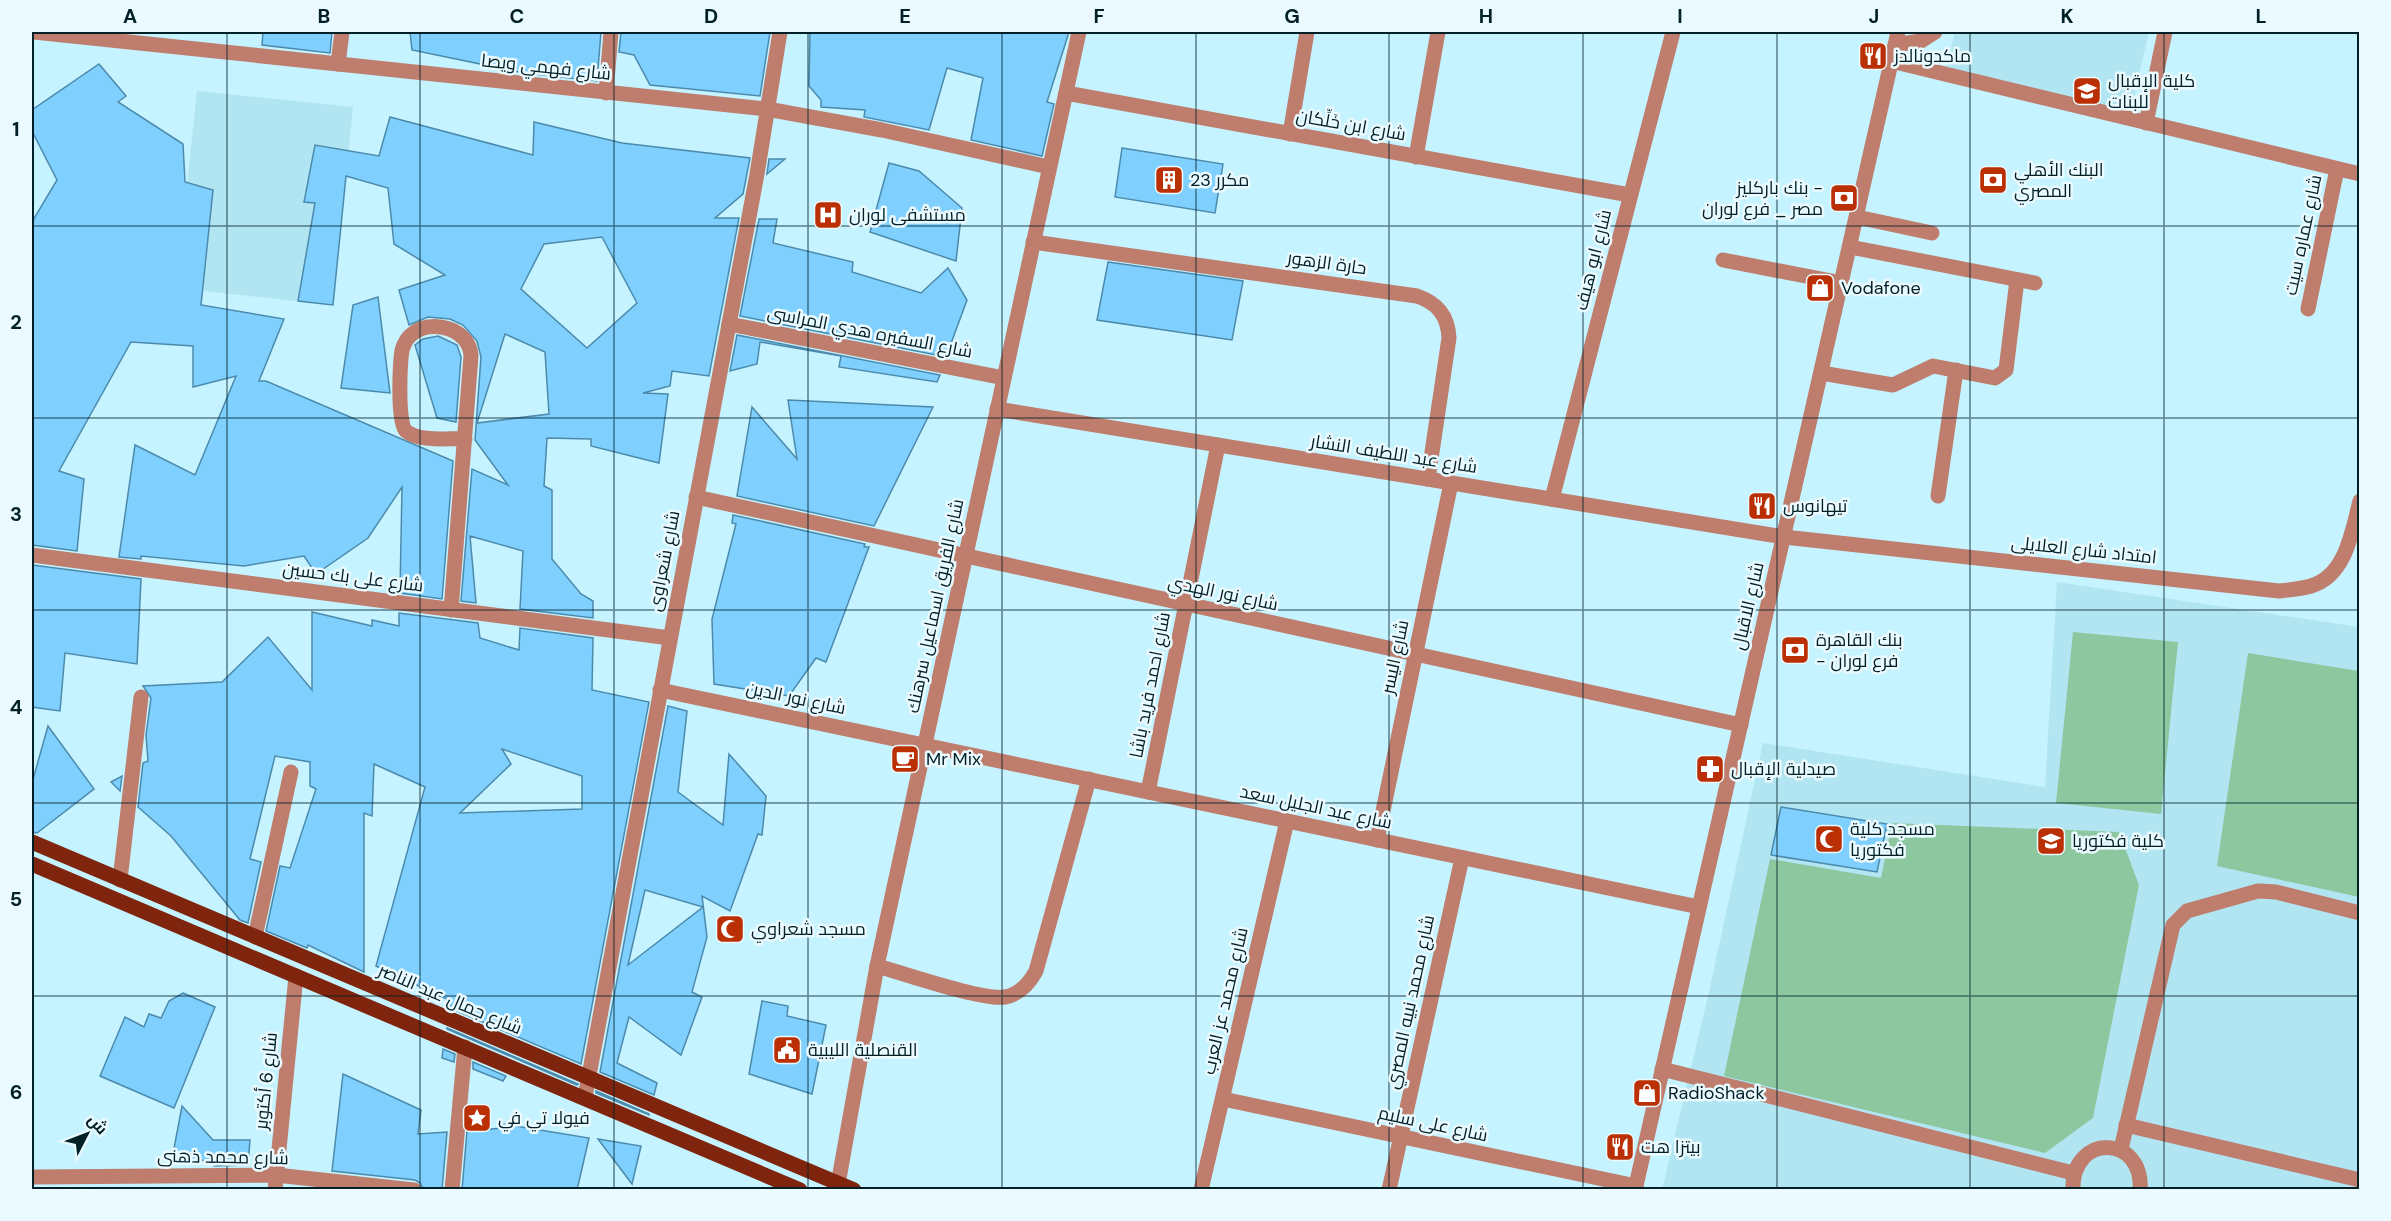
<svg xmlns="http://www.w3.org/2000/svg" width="2391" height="1221" font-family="'DM Sans',Cairo,sans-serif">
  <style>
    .built { fill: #b2e5f2 }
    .green { fill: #8cc7a0 }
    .building { fill: #7fd0ff; stroke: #4c8aac; stroke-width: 1.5; fill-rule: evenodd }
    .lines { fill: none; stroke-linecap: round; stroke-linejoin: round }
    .minor { stroke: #be7d6d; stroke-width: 15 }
    .major { stroke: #7f250d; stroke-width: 15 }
    .grid { fill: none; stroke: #001f27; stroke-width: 1.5; stroke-opacity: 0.55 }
    .labels { text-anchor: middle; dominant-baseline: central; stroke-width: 5; stroke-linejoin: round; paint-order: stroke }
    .poi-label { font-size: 18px; fill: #001f27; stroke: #ebfafe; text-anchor: start }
    .street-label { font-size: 18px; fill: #001f27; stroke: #ebfafe }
    .neatline { fill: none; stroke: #001f27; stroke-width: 2 }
    .grid-label { font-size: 20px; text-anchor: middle; font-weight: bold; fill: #001f27 }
  </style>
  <rect width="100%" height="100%" fill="#c5f3ff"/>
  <g class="built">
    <polygon points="1955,32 2149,32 2130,113 1946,69"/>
    <polygon points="197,91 353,107 333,305 176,288"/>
    <polygon points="2057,582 2359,627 2359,1189 1662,1190 1709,992 1763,743 2045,787"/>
  </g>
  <g class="green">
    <polygon points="2073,632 2178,642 2161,814 2056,803"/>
    <polygon points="2248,653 2359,671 2359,897 2217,866"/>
    <polygon points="1892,823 2119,832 2139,885 2093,1118 2045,1153 1724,1076 1770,859 1881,878"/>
  </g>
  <g class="building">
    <polygon points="263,32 332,32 330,53 262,45"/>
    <polygon points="410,32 601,32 597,81 524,73 412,50"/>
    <polygon points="621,32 770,32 760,96 650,85 634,55 619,52"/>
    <polygon points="810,32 1069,32 1047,102 1054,104 1042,156 971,140 983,78 947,68 929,130 864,117 865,110 821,107 821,100 809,86"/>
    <polygon points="99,64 126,96 118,102 183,144 185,182 213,190 201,305 284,319 259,381 266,381 453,461 442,599 400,593 402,487 368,538 316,574 304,556 244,566 141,556 141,559 119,557 135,445 195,475 236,376 193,387 193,346 131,342 59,471 84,479 77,551 32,545 32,222 57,180 32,131 32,110"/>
    <path d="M390,117l143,38 1,-33 88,21 128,15 -7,36 -28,24h24l-30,158 -37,-5 -2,15 -27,7 25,1 -9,69 -68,-17v-7l-44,-1 -3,48 8,4v69l29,35 12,7v17l-73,-9 3,-58 -53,-15 6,67 -15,-2 11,-132 36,16 -33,-45 6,-83 -4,-16 -14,-16 -13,-6 -22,-2 -19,8 -10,-35 46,-15 -51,-31 -6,-56 -42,-12 -13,129 -35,-4 17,-98 -11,-1 11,-57 64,11zM602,237l35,66 -50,45 -66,-59 23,-45zM505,334l40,18 4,62 -72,9z"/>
    <polygon points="1122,148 1223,164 1215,213 1115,197"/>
    <polygon points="769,159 785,159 767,174"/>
    <polygon points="889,163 919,171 962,208 956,261 870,232"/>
    <polygon points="759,219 777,219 773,243 853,262 852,272 921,293 948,268 967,300 946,357 740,316"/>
    <polygon points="1108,262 1243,281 1232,340 1097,320"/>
    <polygon points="378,297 390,393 341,388 353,305"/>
    <polygon points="737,335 940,375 937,382 839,367 841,356 760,342 757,364 730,371"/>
    <polygon points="438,336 457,345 461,357 456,422 437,418 415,345 423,339"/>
    <polygon points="788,400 933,407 874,526 737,496 752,407 797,459"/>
    <polygon points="733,515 865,544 864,547 869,547 826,662 816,658 789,696 714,684 712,619 736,524 732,523"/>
    <polygon points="32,565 141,579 137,664 65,653 60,711 32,707"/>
    <path d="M312,612l60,14v-6l27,6v-13l79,10 2,15 39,12 1,-22 73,10 -1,52 57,12 -68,362 -131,-56 1,-7 -75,-35 49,-179 -51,-23 -2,52 -8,-3v159l-56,-27 -1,3 -41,-17 14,-65 10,2 26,-79 -6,-3v-24l-35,-6 -25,103 11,3 -13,61 -8,-3 -69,-84 -33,-29 5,-44 5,-2 -2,-26 5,-37 -8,-12 79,-4 46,-45 44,53zM502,749l80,27v33l-122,4 51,-49z"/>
    <path d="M668,706l19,5 -9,81 45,33 6,-71 37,42 -4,39 -4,-1 -28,77 -28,-15 5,41 -15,55 10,5 -21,58 -52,-38 -12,46 40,20 -3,12 -54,-23zM645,890l58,17 -75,58z"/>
    <polygon points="48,726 94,789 37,833 32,832 32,783"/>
    <polygon points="122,776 120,791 111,782"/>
    <polygon points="1781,807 1887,824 1877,872 1771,855"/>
    <polygon points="183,993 215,1007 174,1108 100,1076 125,1017 144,1027 149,1014 161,1018 169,1001"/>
    <polygon points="762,1001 788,1006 787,1016 826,1025 812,1094 749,1074"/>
    <polygon points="447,1028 578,1084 577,1085 447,1029"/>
    <polygon points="443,1049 455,1054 454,1062 442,1058"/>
    <polygon points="473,1062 506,1076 503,1081 473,1069"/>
    <polygon points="343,1074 421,1110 418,1134 447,1132 442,1190 424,1190 420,1183 415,1180 332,1171"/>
    <polygon points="596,1091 649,1114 649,1115 596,1093"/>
    <polygon points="182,1106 213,1140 250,1140 248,1165 214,1166 214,1161 172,1159"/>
    <polygon points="504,1124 589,1138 577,1190 462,1190 467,1131 503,1128"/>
    <polygon points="598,1139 641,1146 632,1184"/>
  </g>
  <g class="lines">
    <g class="minor">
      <polyline points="34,32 767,109 882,130 1049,167"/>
      <polyline points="1895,45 1921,41 1935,32"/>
      <polyline points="1891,61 2360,174"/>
      <polyline points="338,64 342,32"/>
      <polyline points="606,93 611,32"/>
      <polyline points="1066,93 1630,195"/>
      <polyline points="2146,123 2165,32"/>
      <polyline points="1290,134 1307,32"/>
      <polyline points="1416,157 1438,32"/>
      <polyline points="1857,217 1932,233"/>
      <path d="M1033,242l384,54c21,7 31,20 32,42l-21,141"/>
      <polyline points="1850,247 2035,283"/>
      <polyline points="1723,260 1842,283"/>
      <polyline points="2308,309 2337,169"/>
      <polyline points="729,324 1004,378"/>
      <polyline points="1821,373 1893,385 1933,366 1995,378 2006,370 2017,280"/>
      <path d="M997,409l787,128 495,54c10,-1 22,-2 32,-5 35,-10 41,-55 49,-85"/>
      <polyline points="1938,496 1956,370"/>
      <polyline points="696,497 1741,725"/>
      <polyline points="1552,499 1673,32"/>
      <polyline points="32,555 670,638"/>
      <path d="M451,610l20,-254c-1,-27 -40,-39 -60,-21 -4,3 -7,9 -9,15 -2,14 -5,73 4,81 12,11 43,7 59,8"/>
      <polyline points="660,690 1699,907"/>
      <polyline points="1148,792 1218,445"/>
      <polyline points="1377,840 1451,483"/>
      <polyline points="120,880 141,697"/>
      <polyline points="255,937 291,772"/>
      <path d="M877,966c26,7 106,35 128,31 15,-3 24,-13 31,-26l53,-192"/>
      <polyline points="1662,1069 2073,1173"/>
      <polyline points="585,1097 757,174 780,32"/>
      <polyline points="1223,1099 1636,1186"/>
      <polyline points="2126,1125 2360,1180"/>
      <polyline points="2121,1149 2173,925 2187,911 2258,891 2276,892 2360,913"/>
      <polyline points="32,1177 276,1175 414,1190"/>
      <polyline points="275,1190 296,976"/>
      <polyline points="452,1190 465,1047"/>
      <polyline points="837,1190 877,966 1079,32"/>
      <polyline points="1201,1190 1287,821"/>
      <polyline points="1389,1190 1462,858"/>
      <polyline points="1635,1190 1898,32"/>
      <path d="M2073,1190c-2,-57 71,-56 67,0"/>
    </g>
    <g class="major">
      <polyline points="32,842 854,1190"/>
      <polyline points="32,864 800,1190"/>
    </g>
  </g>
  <path class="grid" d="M227,32v1158M420,32v1158M614,32v1158M808,32v1158M1002,32v1158M1196,32v1158M1389,32v1158M1583,32v1158M1777,32v1158M1970,32v1158M2164,32v1158M32,226h2328M32,418h2328M32,610h2328M32,803h2328M32,996h2328"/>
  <defs>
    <g id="restaurant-square" transform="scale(1.5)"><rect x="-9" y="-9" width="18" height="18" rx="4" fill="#ba3004" stroke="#ebfafe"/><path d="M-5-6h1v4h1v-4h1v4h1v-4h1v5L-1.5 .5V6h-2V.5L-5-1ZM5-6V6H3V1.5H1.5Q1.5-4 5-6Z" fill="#fff"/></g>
    <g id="school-square" transform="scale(1.5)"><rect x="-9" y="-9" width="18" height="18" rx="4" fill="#ba3004" stroke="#ebfafe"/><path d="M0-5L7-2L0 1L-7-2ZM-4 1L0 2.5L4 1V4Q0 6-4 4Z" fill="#fff"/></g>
    <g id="building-square" transform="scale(1.5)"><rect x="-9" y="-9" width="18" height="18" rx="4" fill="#ba3004" stroke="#ebfafe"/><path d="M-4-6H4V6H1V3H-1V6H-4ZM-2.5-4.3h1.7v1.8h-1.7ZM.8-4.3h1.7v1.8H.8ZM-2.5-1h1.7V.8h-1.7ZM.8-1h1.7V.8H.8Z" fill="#fff"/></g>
    <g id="bank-square" transform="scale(1.5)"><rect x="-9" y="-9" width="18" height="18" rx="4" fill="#ba3004" stroke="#ebfafe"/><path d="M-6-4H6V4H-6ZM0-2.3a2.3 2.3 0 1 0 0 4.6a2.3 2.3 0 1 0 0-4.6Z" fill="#fff"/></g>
    <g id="hospital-square" transform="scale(1.5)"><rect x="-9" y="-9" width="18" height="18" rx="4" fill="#ba3004" stroke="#ebfafe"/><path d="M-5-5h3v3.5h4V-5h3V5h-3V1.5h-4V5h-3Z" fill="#fff"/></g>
    <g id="shop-square" transform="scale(1.5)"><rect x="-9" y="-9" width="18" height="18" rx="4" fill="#ba3004" stroke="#ebfafe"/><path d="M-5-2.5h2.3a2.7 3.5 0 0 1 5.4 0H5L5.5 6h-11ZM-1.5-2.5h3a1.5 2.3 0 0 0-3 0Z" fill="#fff"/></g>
    <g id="cafe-square" transform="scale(1.5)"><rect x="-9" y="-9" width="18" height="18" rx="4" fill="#ba3004" stroke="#ebfafe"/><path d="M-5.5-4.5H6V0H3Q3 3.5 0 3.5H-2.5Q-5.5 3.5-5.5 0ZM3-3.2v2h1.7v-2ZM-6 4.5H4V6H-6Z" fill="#fff"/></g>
    <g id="pharmacy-square" transform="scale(1.5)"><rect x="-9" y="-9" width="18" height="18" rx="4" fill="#ba3004" stroke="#ebfafe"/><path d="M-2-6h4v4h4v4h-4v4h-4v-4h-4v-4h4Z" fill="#fff"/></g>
    <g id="mosque-square" transform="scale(1.5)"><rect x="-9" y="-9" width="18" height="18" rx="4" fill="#ba3004" stroke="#ebfafe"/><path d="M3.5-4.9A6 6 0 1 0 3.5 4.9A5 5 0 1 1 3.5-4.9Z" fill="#fff"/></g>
    <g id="civic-square" transform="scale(1.5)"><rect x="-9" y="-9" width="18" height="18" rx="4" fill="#ba3004" stroke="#ebfafe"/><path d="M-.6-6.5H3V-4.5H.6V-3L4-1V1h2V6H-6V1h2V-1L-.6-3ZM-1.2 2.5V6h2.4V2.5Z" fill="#fff"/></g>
    <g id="sight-square" transform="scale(1.5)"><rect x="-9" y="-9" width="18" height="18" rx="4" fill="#ba3004" stroke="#ebfafe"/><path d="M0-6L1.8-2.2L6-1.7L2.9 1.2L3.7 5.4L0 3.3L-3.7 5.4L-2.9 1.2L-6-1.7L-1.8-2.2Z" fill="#fff"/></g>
  </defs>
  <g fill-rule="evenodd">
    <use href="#restaurant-square" x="1873" y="56"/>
    <use href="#school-square" x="2087" y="91"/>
    <use href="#building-square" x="1169" y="180"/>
    <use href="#bank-square" x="1993" y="180"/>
    <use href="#bank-square" x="1844" y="198"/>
    <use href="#hospital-square" x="828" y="215"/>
    <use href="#shop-square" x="1820" y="288"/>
    <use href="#restaurant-square" x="1762" y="506"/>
    <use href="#bank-square" x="1795" y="650"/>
    <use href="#cafe-square" x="905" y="759"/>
    <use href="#pharmacy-square" x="1710" y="769"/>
    <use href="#mosque-square" x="1829" y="839"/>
    <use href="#school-square" x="2051" y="841"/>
    <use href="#mosque-square" x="730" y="929"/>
    <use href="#civic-square" x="787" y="1050"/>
    <use href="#shop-square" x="1647" y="1093"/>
    <use href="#sight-square" x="477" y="1118"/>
    <use href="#restaurant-square" x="1620" y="1147"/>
  </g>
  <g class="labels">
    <g class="poi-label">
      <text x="1894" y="56">ماكدونالدز</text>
      <text x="2108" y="81">كلية الإقبال<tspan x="2108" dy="21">للبنات</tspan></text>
      <text x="2014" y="170">البنك الأهلي<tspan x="2014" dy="21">المصري</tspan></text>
      <text x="1190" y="180">23 مكرر</text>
      <text x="1823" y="188" text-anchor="end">بنك باركليز -<tspan x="1823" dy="21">مصر _ فرع لوران</tspan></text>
      <text x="849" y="215">مستشفى لوران</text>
      <text x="1841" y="288">Vodafone</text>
      <text x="1783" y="506">تيهانوس</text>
      <text x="1816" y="640">بنك القاهرة<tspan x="1816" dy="21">- فرع لوران</tspan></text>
      <text x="926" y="759">Mr Mix</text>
      <text x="1731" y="769">صيدلية الإقبال</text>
      <text x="1850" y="829">مسجد كلية<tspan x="1850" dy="21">فكتوريا</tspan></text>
      <text x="2072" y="841">كلية فكتوريا</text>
      <text x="751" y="929">مسجد شعراوي</text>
      <text x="808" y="1050">القنصلية الليبية</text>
      <text x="1668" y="1093">RadioShack</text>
      <text x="498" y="1118">فيولا تي في</text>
      <text x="1641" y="1147">بيتزا هت</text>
    </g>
    <g class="street-label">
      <text transform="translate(546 67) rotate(6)">شارع فهمي ويصا</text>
      <text transform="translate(1351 125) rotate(10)">شارع ابن خَلِّكان</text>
      <text transform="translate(2303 235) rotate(-78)">شارع عماره سيت</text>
      <text transform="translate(1593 260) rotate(-76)">شارع ابو هيف</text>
      <text transform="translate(1327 263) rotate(8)">حارة الزهور</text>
      <text transform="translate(870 332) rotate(11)">شارع السفيره هدي المراسى</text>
      <text transform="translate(1394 454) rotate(9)">شارع عبد اللطيف النشار</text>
      <text transform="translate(2084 550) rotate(6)">امتداد شارع العلايلى</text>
      <text transform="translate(664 561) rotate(-79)">شارع شعراوى</text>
      <text transform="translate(353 577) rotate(7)">شارع على بك حسين</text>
      <text transform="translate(1223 593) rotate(12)">شارع نور الهدي</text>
      <text transform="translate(935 606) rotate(-78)">شارع الفريق اسماعيل سرهنك</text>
      <text transform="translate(1748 606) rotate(-77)">شارع الاقبال</text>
      <text transform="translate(1395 657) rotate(-78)">شارع اليسر</text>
      <text transform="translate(1150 685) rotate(-79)">شارع احمد فريد باشا</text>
      <text transform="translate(796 698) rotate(12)">شارع نور الدين</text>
      <text transform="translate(1316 807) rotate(12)">شارع عبد الجليل سعد</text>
      <text transform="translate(450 999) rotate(23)">شارع جمال عبد الناصر</text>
      <text transform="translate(1225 1001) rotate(-77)">شارع محمد عز العرب</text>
      <text transform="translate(1410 1002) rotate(-78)">شارع محمد نبيه المصري</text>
      <text transform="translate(266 1081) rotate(-84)">شارع 6 أكتوبر</text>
      <text transform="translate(1433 1124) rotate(12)">شارع على سليم</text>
      <text transform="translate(223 1157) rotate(1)">شارع محمد ذهنى</text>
    </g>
  </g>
  <rect width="2391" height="1221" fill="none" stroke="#ebfafe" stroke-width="66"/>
  <g transform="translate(87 1134) rotate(48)" stroke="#ebfafe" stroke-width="4.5" paint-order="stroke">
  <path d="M0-4.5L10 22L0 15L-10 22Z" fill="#001f27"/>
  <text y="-9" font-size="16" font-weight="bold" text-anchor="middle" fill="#001f27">ش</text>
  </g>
  <rect x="33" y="33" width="2325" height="1155" class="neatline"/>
  <g class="grid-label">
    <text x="130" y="23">A</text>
    <text x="324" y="23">B</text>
    <text x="517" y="23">C</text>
    <text x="711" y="23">D</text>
    <text x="905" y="23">E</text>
    <text x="1099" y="23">F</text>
    <text x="1292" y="23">G</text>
    <text x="1486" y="23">H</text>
    <text x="1680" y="23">I</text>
    <text x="1874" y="23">J</text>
    <text x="2067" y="23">K</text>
    <text x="2261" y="23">L</text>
    <text x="16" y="136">1</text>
    <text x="16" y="329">2</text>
    <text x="16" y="521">3</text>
    <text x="16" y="714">4</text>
    <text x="16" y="906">5</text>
    <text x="16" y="1099">6</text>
  </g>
</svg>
